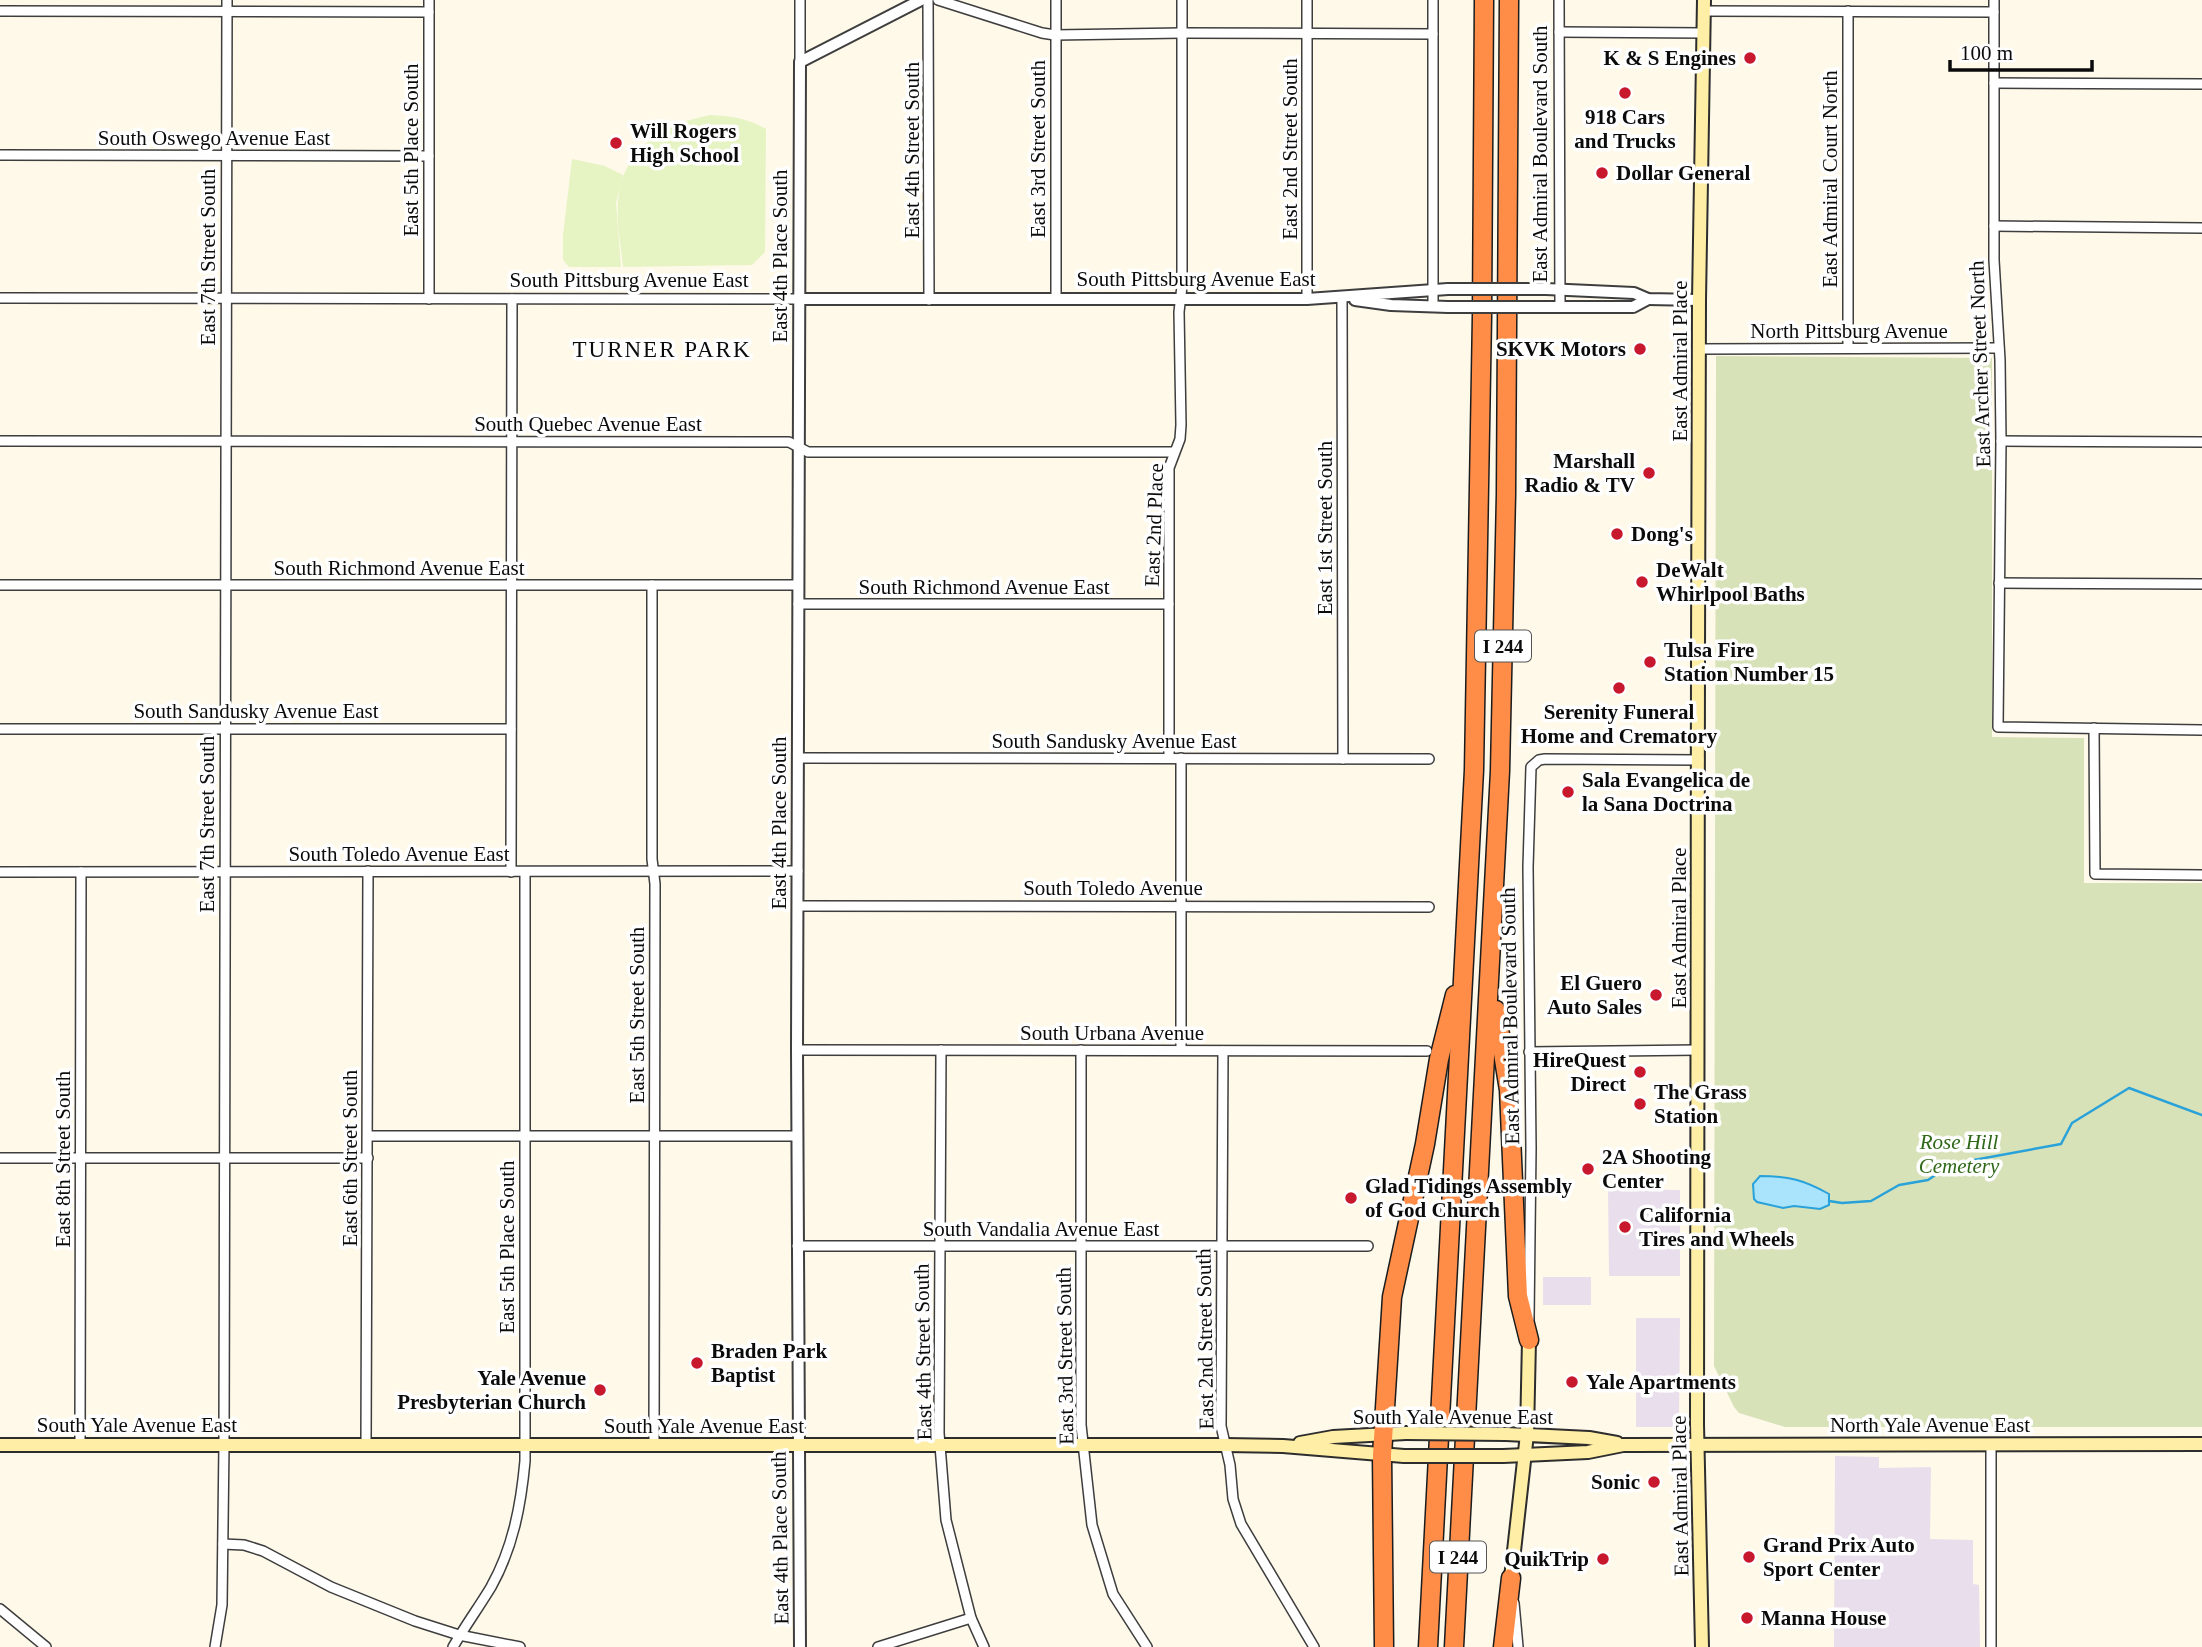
<svg xmlns="http://www.w3.org/2000/svg" width="2202" height="1647" font-family="Georgia,serif">
  <style>
    .industrial { fill: #e9deeb }
    .cemetery { fill: #d8e2b9 }
    .pitch { fill: #e6f3c3 }
    .water { fill: #a9e3fc; stroke: #29a1d9; stroke-width: 2 }
    .lines { fill: none; stroke-linecap: round; stroke-linejoin: round }
    .stream { stroke: #29a1d9; stroke-width: 2.5 }
    .minor-casing { stroke: #3e3e3e; stroke-width: 12 }
    .tertiary-casing { stroke: #3e3e3e; stroke-width: 14 }
    .secondary-casing { stroke: #2d2d2d; stroke-width: 16 }
    .motorway-casing { stroke: #1c1c1c; stroke-width: 21 }
    .minor { stroke: #fff; stroke-width: 9 }
    .tertiary { stroke: #fff; stroke-width: 10 }
    .secondary { stroke: #ffeea5; stroke-width: 12 }
    .motorway { stroke: #ff8d48; stroke-width: 18 }
    .tertiary-bridge-casing { stroke: #3e3e3e; stroke-width: 14; stroke-linecap: butt }
    .secondary-bridge-casing { stroke: #2d2d2d; stroke-width: 16; stroke-linecap: butt }
    .tertiary-bridge { stroke: #fff; stroke-width: 10 }
    .secondary-bridge { stroke: #ffeea5; stroke-width: 12 }
    .poi-dot { fill: #c7182e; stroke: #fff; stroke-width: 2.5 }
    .labels { text-anchor: middle; dominant-baseline: central; stroke-width: 7; stroke-linejoin: round; paint-order: stroke }
    .shield { fill: #fff; stroke: #545454; stroke-width: 2 }
    .shield-label { font-size: 19px; font-weight: bold; fill: #0b0b0b }
    .poi-label { font-size: 21px; font-weight: bold; fill: #0b0b0b; stroke: #fff; text-anchor: start }
    .street-label { font-size: 21px; fill: #0b0b0b; stroke: #fff }
    .park-label { font-size: 21px; font-style: italic; fill: #2e6817; stroke: #fff }
    .neighbourhood-label { font-size: 23px; letter-spacing: 2px; fill: #0b0b0b; stroke: #fff }
  </style>
  <rect width="100%" height="100%" fill="#fff9ea"/>
  <g class="industrial">
    <polygon points="1608,1189 1680,1190 1680,1276 1609,1276"/>
    <rect x="1543" y="1277" width="48" height="28"/>
    <polygon points="1636,1318 1680,1318 1679,1423 1676,1427 1636,1427"/>
    <polygon points="1835,1456 1879,1457 1879,1468 1931,1467 1930,1539 1973,1540 1973,1584 1979,1585 1980,1647 1834,1647"/>
  </g>
  <polygon class="cemetery" points="1716,356 1992,358 1992,737 2084,738 2084,883 2202,883 2202,1427 1785,1427 1739,1413 1734,1407 1714,1366"/>
  <g class="pitch">
    <path d="M710,115c21,1 37,3 56,14l-1,123 -13,13 -129,2c-2,-21 -7,-44 -5,-66 4,-52 45,-77 92,-86z"/>
    <polygon points="572,159 605,166 623,175 616,203 621,267 569,267 563,260 563,235"/>
  </g>
  <path class="water" d="M1760,1176c29,0 44,4 69,18v11l-9,4 -26,-3 -11,2 -26,-6 -3,-3 -1,-15z"/>
  <g class="lines">
    <polyline class="stream" points="1829,1201 1842,1203 1871,1201 1899,1185 1928,1180 1952,1164 2061,1144 2072,1123 2129,1088 2202,1115"/>
    <g class="minor-casing">
      <g id="minor">
        <polyline points="800,0 800,62"/>
        <polyline points="928,0 929,300"/>
        <polyline points="938,0 1042,33 1055,35 1182,33 1433,34"/>
        <polyline points="1056,0 1056,299"/>
        <polyline points="1307,0 1307,299"/>
        <polyline points="1559,0 1560,307"/>
        <polyline points="1994,0 1994,260 2000,360 2001,441 1998,727 2202,730"/>
        <polyline points="0,11 429,12"/>
        <polyline points="1704,11 1994,12"/>
        <polyline points="1848,11 1848,348"/>
        <polyline points="1559,32 1704,33"/>
        <polyline points="1994,83 2202,84"/>
        <polyline points="0,155 429,156"/>
        <polyline points="1994,226 2202,228"/>
        <polyline points="0,298 799,299"/>
        <polyline points="1342,298 1343,759"/>
        <polyline points="429,299 429,0"/>
        <polyline points="1433,306 1433,0"/>
        <polyline points="1699,349 1999,348"/>
        <polyline points="0,441 789,442 808,452 1174,452"/>
        <polyline points="2001,441 2202,442"/>
        <polyline points="1999,583 2202,584"/>
        <polyline points="0,585 798,585"/>
        <polyline points="652,585 652,859 655,884 654,1445"/>
        <polyline points="798,604 1169,604"/>
        <polyline points="2094,728 2095,874 2202,875"/>
        <polyline points="0,729 511,729"/>
        <polyline points="798,758 1429,759"/>
        <polyline points="1169,758 1169,468 1180,439 1181,425 1179,312 1182,286 1182,0"/>
        <polyline points="1181,758 1181,1050"/>
        <polyline points="0,872 798,871"/>
        <polyline points="511,872 512,299"/>
        <polyline points="798,906 1429,907"/>
        <polyline points="797,1050 1427,1051"/>
        <polyline points="941,1050 939,1433 946,1520 971,1618 984,1647"/>
        <polyline points="1081,1050 1081,1425 1092,1525 1113,1594 1147,1647"/>
        <polyline points="1223,1051 1221,1426 1230,1465 1233,1499 1241,1524 1314,1647"/>
        <polyline points="1529,1052 1698,1050"/>
        <polyline points="368,1136 797,1136"/>
        <polyline points="0,1158 368,1158"/>
        <polyline points="797,1246 1368,1246"/>
        <polyline points="1529,1319 1531,1148 1528,867 1531,767 1539,760 1545,759 1699,760"/>
        <polyline points="80,1445 81,872"/>
        <polyline points="366,1445 368,871"/>
        <polyline points="223,1544 244,1545 263,1551 331,1587 415,1621 459,1635 520,1647"/>
        <polyline points="1514,1603 1518,1647"/>
        <polyline points="0,1609 46,1647"/>
        <polyline points="215,1647 222,1605 224,1444 227,0"/>
        <path d="M453,1647c12,-21 26,-40 38,-60 22,-39 30,-82 34,-126v-589"/>
        <polyline points="878,1647 971,1618"/>
        <polyline points="1991,1647 1991,1444"/>
      </g>
    </g>
    <g class="tertiary-casing">
      <g id="tertiary">
        <polyline points="1546,289 1634,293 1648,299 1699,300"/>
        <polyline points="799,299 1307,299 1448,289"/>
        <polyline points="1355,300 1391,305 1448,307"/>
        <polyline points="1545,307 1633,307 1648,299"/>
        <polyline points="800,1647 797,1050 800,62 921,0"/>
      </g>
    </g>
    <g class="secondary-casing">
      <g id="secondary">
        <polyline points="1506,1434 1589,1438 1617,1443"/>
        <polyline points="1300,1443 1333,1437 1406,1433"/>
        <polyline points="0,1445 1225,1445 1283,1446 1404,1456"/>
        <polyline points="1503,1456 1588,1452 1623,1445 2202,1444"/>
        <polyline points="1511,1578 1527,1434 1529,1340"/>
        <polyline points="1702,1647 1697,1424 1698,654 1699,300 1704,0"/>
      </g>
    </g>
    <g class="motorway-casing">
      <g id="motorway">
        <polyline points="1496,1010 1509,1090 1518,1296 1529,1340"/>
        <polyline points="1384,1647 1382,1455 1392,1297 1425,1144 1439,1059 1455,995"/>
        <polyline points="1428,1647 1474,770 1482,316 1484,0"/>
        <polyline points="1454,1647 1500,771 1506,494 1509,0"/>
        <polyline points="1503,1647 1511,1578"/>
      </g>
    </g>
    <use href="#minor" class="minor"/>
    <use href="#tertiary" class="tertiary"/>
    <use href="#secondary" class="secondary"/>
    <use href="#motorway" class="motorway"/>
    <g class="tertiary-bridge-casing">
      <g id="tertiary-bridge">
        <polyline points="1448,289 1546,289"/>
        <polyline points="1448,307 1545,307"/>
      </g>
    </g>
    <g class="secondary-bridge-casing">
      <g id="secondary-bridge">
        <polyline points="1406,1433 1506,1434"/>
        <polyline points="1404,1456 1503,1456"/>
      </g>
    </g>
    <use href="#tertiary-bridge" class="tertiary-bridge"/>
    <use href="#secondary-bridge" class="secondary-bridge"/>
  </g>
  <g class="poi-dot">
    <circle cx="1750" cy="58" r="7"/>
    <circle cx="1625" cy="93" r="7"/>
    <circle cx="616" cy="143" r="7"/>
    <circle cx="1602" cy="173" r="7"/>
    <circle cx="1640" cy="349" r="7"/>
    <circle cx="1649" cy="473" r="7"/>
    <circle cx="1617" cy="534" r="7"/>
    <circle cx="1642" cy="582" r="7"/>
    <circle cx="1650" cy="662" r="7"/>
    <circle cx="1619" cy="688" r="7"/>
    <circle cx="1568" cy="792" r="7"/>
    <circle cx="1656" cy="995" r="7"/>
    <circle cx="1640" cy="1072" r="7"/>
    <circle cx="1640" cy="1104" r="7"/>
    <circle cx="1588" cy="1169" r="7"/>
    <circle cx="1351" cy="1198" r="7"/>
    <circle cx="1625" cy="1227" r="7"/>
    <circle cx="697" cy="1363" r="7"/>
    <circle cx="1572" cy="1382" r="7"/>
    <circle cx="600" cy="1390" r="7"/>
    <circle cx="1654" cy="1482" r="7"/>
    <circle cx="1749" cy="1557" r="7"/>
    <circle cx="1603" cy="1559" r="7"/>
    <circle cx="1747" cy="1618" r="7"/>
  </g>
  <g class="labels">
    <g class="shield">
      <rect x="1475" y="630.5" width="56" height="31" rx="5"/>
      <rect x="1430" y="1541.5" width="56" height="31" rx="5"/>
    </g>
    <g class="shield-label">
      <text x="1503" y="646">I 244</text>
      <text x="1458" y="1557">I 244</text>
    </g>
    <g class="poi-label">
      <text x="1736" y="58" text-anchor="end">K &amp; S Engines</text>
      <text x="1625" y="117" text-anchor="middle">918 Cars<tspan x="1625" dy="24">and Trucks</tspan></text>
      <text x="630" y="131">Will Rogers<tspan x="630" dy="24">High School</tspan></text>
      <text x="1616" y="173">Dollar General</text>
      <text x="1626" y="349" text-anchor="end">SKVK Motors</text>
      <text x="1635" y="461" text-anchor="end">Marshall<tspan x="1635" dy="24">Radio &amp; TV</tspan></text>
      <text x="1631" y="534">Dong's</text>
      <text x="1656" y="570">DeWalt<tspan x="1656" dy="24">Whirlpool Baths</tspan></text>
      <text x="1664" y="650">Tulsa Fire<tspan x="1664" dy="24">Station Number 15</tspan></text>
      <text x="1619" y="712" text-anchor="middle">Serenity Funeral<tspan x="1619" dy="24">Home and Crematory</tspan></text>
      <text x="1582" y="780">Sala Evangelica de<tspan x="1582" dy="24">la Sana Doctrina</tspan></text>
      <text x="1642" y="983" text-anchor="end">El Guero<tspan x="1642" dy="24">Auto Sales</tspan></text>
      <text x="1626" y="1060" text-anchor="end">HireQuest<tspan x="1626" dy="24">Direct</tspan></text>
      <text x="1654" y="1092">The Grass<tspan x="1654" dy="24">Station</tspan></text>
      <text x="1602" y="1157">2A Shooting<tspan x="1602" dy="24">Center</tspan></text>
      <text x="1365" y="1186">Glad Tidings Assembly<tspan x="1365" dy="24">of God Church</tspan></text>
      <text x="1639" y="1215">California<tspan x="1639" dy="24">Tires and Wheels</tspan></text>
      <text x="711" y="1351">Braden Park<tspan x="711" dy="24">Baptist</tspan></text>
      <text x="586" y="1378" text-anchor="end">Yale Avenue<tspan x="586" dy="24">Presbyterian Church</tspan></text>
      <text x="1586" y="1382">Yale Apartments</text>
      <text x="1640" y="1482" text-anchor="end">Sonic</text>
      <text x="1763" y="1545">Grand Prix Auto<tspan x="1763" dy="24">Sport Center</tspan></text>
      <text x="1589" y="1559" text-anchor="end">QuikTrip</text>
      <text x="1761" y="1618">Manna House</text>
    </g>
    <g class="street-label">
      <text x="214" y="138">South Oswego Avenue East</text>
      <text transform="translate(1038 149) rotate(-90)">East 3rd Street South</text>
      <text transform="translate(1290 149) rotate(-90)">East 2nd Street South</text>
      <text transform="translate(411 150) rotate(-90)">East 5th Place South</text>
      <text transform="translate(912 150) rotate(-90)">East 4th Street South</text>
      <text transform="translate(1540 154) rotate(-90)">East Admiral Boulevard South</text>
      <text transform="translate(1830 179) rotate(-90)">East Admiral Court North</text>
      <text transform="translate(780 256) rotate(-90)">East 4th Place South</text>
      <text transform="translate(208 257) rotate(-90)">East 7th Street South</text>
      <text x="1196" y="279">South Pittsburg Avenue East</text>
      <text x="629" y="280">South Pittsburg Avenue East</text>
      <text x="1849" y="331">North Pittsburg Avenue</text>
      <text transform="translate(1680 361) rotate(-90)">East Admiral Place</text>
      <text transform="translate(1980 364) rotate(-92)">East Archer Street North</text>
      <text x="588" y="424">South Quebec Avenue East</text>
      <text transform="translate(1154 525) rotate(-88)">East 2nd Place</text>
      <text transform="translate(1325 528) rotate(-90)">East 1st Street South</text>
      <text x="399" y="568">South Richmond Avenue East</text>
      <text x="984" y="587">South Richmond Avenue East</text>
      <text x="256" y="711">South Sandusky Avenue East</text>
      <text x="1114" y="741">South Sandusky Avenue East</text>
      <text transform="translate(779 823) rotate(-90)">East 4th Place South</text>
      <text transform="translate(207 824) rotate(-90)">East 7th Street South</text>
      <text x="399" y="854">South Toledo Avenue East</text>
      <text x="1113" y="888">South Toledo Avenue</text>
      <text transform="translate(1679 928) rotate(-90)">East Admiral Place</text>
      <text transform="translate(637 1015) rotate(-90)">East 5th Street South</text>
      <text transform="translate(1510 1016) rotate(-91)">East Admiral Boulevard South</text>
      <text x="1112" y="1033">South Urbana Avenue</text>
      <text transform="translate(350 1158) rotate(-90)">East 6th Street South</text>
      <text transform="translate(63 1159) rotate(-90)">East 8th Street South</text>
      <text x="1041" y="1229">South Vandalia Avenue East</text>
      <text transform="translate(507 1247) rotate(-90)">East 5th Place South</text>
      <text transform="translate(1205 1339) rotate(-91)">East 2nd Street South</text>
      <text transform="translate(923 1352) rotate(-91)">East 4th Street South</text>
      <text transform="translate(1065 1356) rotate(-91)">East 3rd Street South</text>
      <text x="1453" y="1417">South Yale Avenue East</text>
      <text x="137" y="1425">South Yale Avenue East</text>
      <text x="1930" y="1425">North Yale Avenue East</text>
      <text x="704" y="1426">South Yale Avenue East</text>
      <text transform="translate(1680 1496) rotate(-91)">East Admiral Place</text>
      <text transform="translate(780 1538) rotate(-91)">East 4th Place South</text>
    </g>
    <g class="park-label">
      <text x="1959" y="1142">Rose Hill<tspan x="1959" dy="24">Cemetery</tspan></text>
    </g>
    <g class="neighbourhood-label">
      <text x="662" y="349">TURNER PARK</text>
    </g>
  </g>
  <path d="M1950 60v10h142v-10" fill="none" stroke="#0b0b0b" stroke-width="3.5"/>
  <text x="1960" y="60" font-size="21" fill="#0b0b0b" stroke="#ffffff" stroke-width="5" paint-order="stroke">100 m</text>
</svg>
